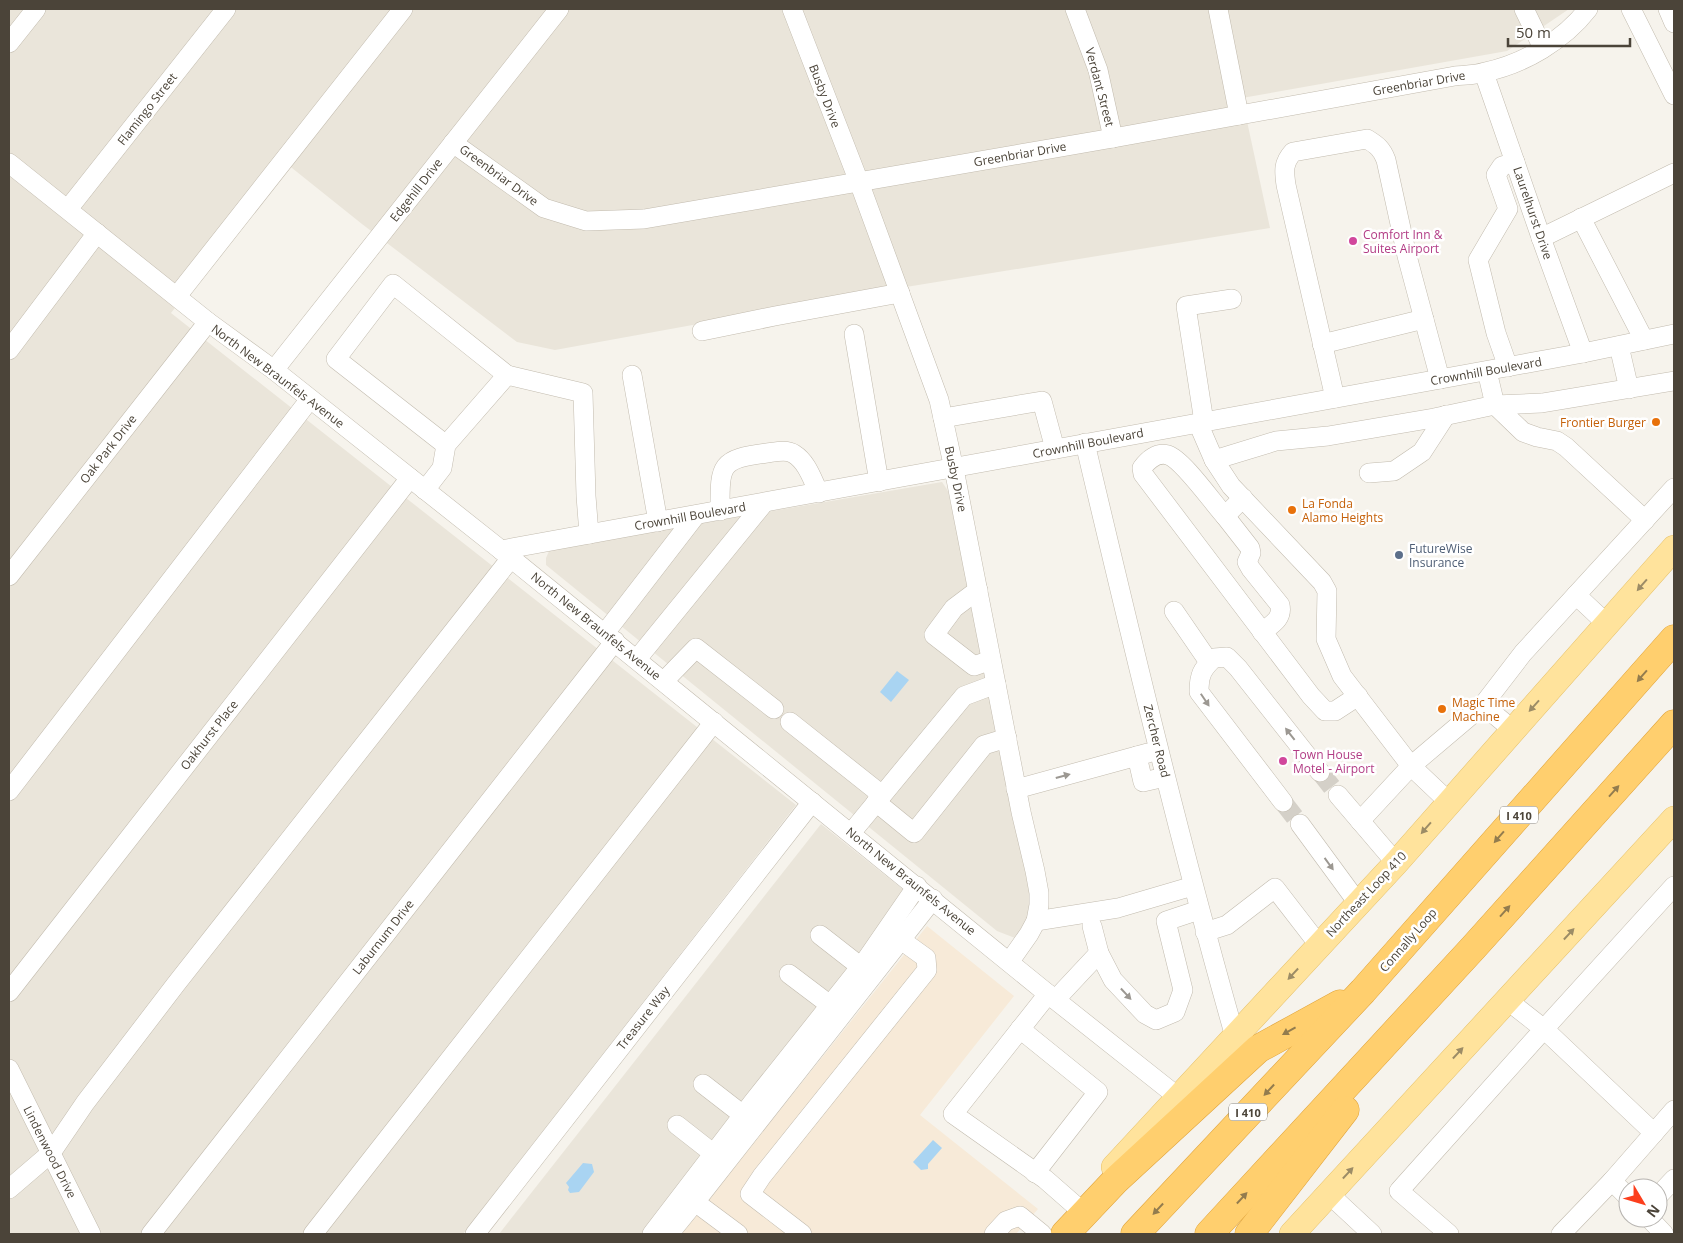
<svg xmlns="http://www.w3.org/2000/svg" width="1683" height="1243" font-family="'Open Sans',sans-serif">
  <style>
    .residential { fill: #eae5da }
    .commercial { fill: #f7ead8 }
    .water { fill: #a9d4f2 }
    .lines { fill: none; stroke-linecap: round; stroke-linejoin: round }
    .minor-tunnel { stroke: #d4d0c8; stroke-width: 19; stroke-dasharray: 19 9; stroke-linecap: butt }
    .minor-casing { stroke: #c2bbae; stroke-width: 20 }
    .major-casing { stroke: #e6c16a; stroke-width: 26 }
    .highway-casing { stroke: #e0a43c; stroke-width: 29 }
    .minor { stroke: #fff; stroke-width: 19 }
    .major { stroke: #ffe39c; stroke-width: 25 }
    .highway { stroke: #ffcf6e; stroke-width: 28 }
    .oneway { fill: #9c8c66 }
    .oneway2 { fill: #937c4e }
    .oneway3 { fill: #9c9892 }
    .hotel-dot { fill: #d1479c; stroke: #fff; stroke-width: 2 }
    .food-dot { fill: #e8710a; stroke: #fff; stroke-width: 2 }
    .service-dot { fill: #5c6f8a; stroke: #fff; stroke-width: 2 }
    .labels { text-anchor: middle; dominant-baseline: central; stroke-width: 5; stroke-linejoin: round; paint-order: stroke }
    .shield { fill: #fff; stroke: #817c74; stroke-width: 1 }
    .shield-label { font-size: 11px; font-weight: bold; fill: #4b4439 }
    .street-label { font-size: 12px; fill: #4b4439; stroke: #fff }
    .hotel-label { font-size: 12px; fill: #b23c85; stroke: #fff; text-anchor: start }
    .food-label { font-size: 12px; fill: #c56008; stroke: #fff; text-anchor: start }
    .service-label { font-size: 12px; fill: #4e5e75; stroke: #fff; text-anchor: start }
  </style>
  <rect width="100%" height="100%" fill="#f6f3ec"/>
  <g class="residential">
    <polygon points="9,9 1569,9 1507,51 1242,98 1270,228 863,294 555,350 517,342 362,224 287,164 171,313 796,805 463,1234 9,1234"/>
    <polygon points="942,482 948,491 1029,871 1032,907 1026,931 1015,938 997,931 546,565 546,558 550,549"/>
    <polygon points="821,824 920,903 658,1234 499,1234"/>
  </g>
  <polygon class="commercial" points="927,926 1014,996 920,1115 1038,1209 1016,1234 681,1234"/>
  <g class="water">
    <polygon points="897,671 909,680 891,702 880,692"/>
    <polygon points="933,1140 942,1148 928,1164 928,1169 921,1170 913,1162"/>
    <polygon points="583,1163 592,1164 594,1172 579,1192 570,1193 568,1190 569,1187 566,1183"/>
  </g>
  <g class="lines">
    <g class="minor-tunnel">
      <polyline points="1320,772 1338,795"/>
      <polyline points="1283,802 1300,824"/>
    </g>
    <g class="minor-casing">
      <g id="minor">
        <polyline points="792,9 859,182 939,400 954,469 1021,812 1035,871 1039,893 1039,905 1036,921 1029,934 1010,961"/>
        <polyline points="1075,9 1098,70 1113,138"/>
        <polyline points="1218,9 1239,115"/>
        <polyline points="1524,9 1543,48"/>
        <polyline points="1631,9 1674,95"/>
        <polyline points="1668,9 1674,23"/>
        <polyline points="9,43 36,9"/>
        <polyline points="1484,73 1544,246 1583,353"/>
        <path d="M453,143l91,65 42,13 58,-2 469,-81 342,-62c10,-1 21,-1 30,-4 39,-8 79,-32 103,-63"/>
        <polyline points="9,163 208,322 274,370 501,550 1048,994 1178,1097"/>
        <polyline points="68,209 226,9"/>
        <polyline points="1581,218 1644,340"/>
        <polyline points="1541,238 1674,173"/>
        <polyline points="177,296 403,9"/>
        <polyline points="702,331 775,316 900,293"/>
        <polyline points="854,334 879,482"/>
        <polyline points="1322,344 1424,319"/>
        <polyline points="1619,346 1629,389"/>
        <polyline points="9,350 97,233"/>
        <polyline points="1508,367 1496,333 1478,260 1508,209 1496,175 1502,166 1515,162"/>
        <polyline points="274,370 559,9"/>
        <polyline points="1487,371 1495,405 1523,432 1537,437 1557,441 1566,447 1645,520"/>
        <polyline points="632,375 658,522"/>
        <path d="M1335,398l-49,-213c-2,-14 -3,-22 7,-33l74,-13c10,6 15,10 19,21l21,96 33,123"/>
        <polyline points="943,418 1042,401 1055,449"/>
        <polyline points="1204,422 1186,306 1232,299"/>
        <polyline points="1198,423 1214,460 1231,486 1322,582 1327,591 1326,639 1342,676 1411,766 1449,802"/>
        <path d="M1085,443c47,199 94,397 150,594"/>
        <polyline points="446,445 336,359 393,284 507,375"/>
        <polyline points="1214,460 1276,441 1328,436 1434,418 1495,405 1542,403 1674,381"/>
        <polyline points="1369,473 1394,471 1422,452 1446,415"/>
        <polyline points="425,490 442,468 446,445 507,375 583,393 586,496 589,534"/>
        <path d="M1243,498l-18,18c-12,-13 -42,-56 -57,-61 -11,-3 -20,5 -26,13l1,6 168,222 14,15h10l23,-15"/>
        <path d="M720,511c0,-46 -1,-52 47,-58 8,-1 20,-4 27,1 13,8 18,25 25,39"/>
        <path d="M1225,516l25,32 1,5 -4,9 4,7 29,36c3,14 -8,19 -18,27"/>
        <polyline points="501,550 1583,353 1674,334"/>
        <polyline points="9,576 208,322"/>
        <polyline points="978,590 954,608 934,635 974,666 991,660"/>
        <polyline points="1576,595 1607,624"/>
        <polyline points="1174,611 1209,662"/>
        <polyline points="605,633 696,515"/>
        <polyline points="637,659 764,503"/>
        <polyline points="664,681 696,648 774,709"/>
        <polyline points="1483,705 1513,730"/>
        <polyline points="790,722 882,795"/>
        <polyline points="1148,753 1137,756 1143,782 1165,777"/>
        <polyline points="1016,789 1137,756"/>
        <polyline points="9,791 310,399"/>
        <polyline points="1338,795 1396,863"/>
        <polyline points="876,802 914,833 984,745 1007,738"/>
        <path d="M1283,802l-84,-110c0,-17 3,-23 15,-34l13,-1 11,11 82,104"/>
        <polyline points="1360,821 1411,766 1483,705 1523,653 1674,488"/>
        <polyline points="1300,824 1358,903"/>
        <polyline points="851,833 964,696 996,684"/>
        <polyline points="1036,921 1118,908 1193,886"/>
        <polyline points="1092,926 1099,953 1113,980 1145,1014 1156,1020 1175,1012 1183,990 1166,921 1199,910"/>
        <polyline points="1205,932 1227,925 1275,888 1319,945"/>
        <polyline points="820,935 861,967"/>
        <polyline points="789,974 830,1005"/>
        <polyline points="9,992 410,478"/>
        <polyline points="1048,994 953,1114 1045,1179 1077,1207"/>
        <polyline points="1056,999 1099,953"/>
        <polyline points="1020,1029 1098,1092 1035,1173"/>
        <polyline points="9,1069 91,1234"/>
        <polyline points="703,1084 743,1115"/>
        <polyline points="677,1125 714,1154"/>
        <polyline points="1654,1133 1544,1029 1674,886"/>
        <polyline points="9,1189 51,1153 85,1103 176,984 511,558"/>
        <polyline points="1329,1194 1372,1234"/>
        <polyline points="1658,1196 1674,1179"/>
        <polyline points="1628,1197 1612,1181 1674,1110"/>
        <polyline points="695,1202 933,899"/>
        <polyline points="1649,1218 1664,1234"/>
        <polyline points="151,1234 615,641"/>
        <polyline points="313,1234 714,722"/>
        <polyline points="475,1234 812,802"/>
        <polyline points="652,1234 753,1102 866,960 917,886"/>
        <polyline points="669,1234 695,1202 738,1234"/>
        <polyline points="802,1234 750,1194 762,1176 927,970 926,958 901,940"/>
        <polyline points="994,1234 1006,1221 1020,1216 1042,1234"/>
        <polyline points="1449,1234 1399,1191 1544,1029 1507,1000"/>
        <polyline points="1561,1234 1612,1181"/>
      </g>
    </g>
    <g class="major-casing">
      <g id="major">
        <polyline points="1114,1167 1396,863 1674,548"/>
        <polyline points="1292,1234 1674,819"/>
      </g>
    </g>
    <g class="highway-casing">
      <g id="highway">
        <polyline points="1065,1234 1116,1180 1258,1049 1340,1004"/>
        <polyline points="1135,1234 1363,991 1674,639"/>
        <polyline points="1209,1234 1473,948 1674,724"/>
        <polyline points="1249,1234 1345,1110"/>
      </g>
    </g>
    <use href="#minor" class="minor"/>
    <use href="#major" class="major"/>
    <use href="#highway" class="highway"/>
  </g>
  <defs><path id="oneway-solid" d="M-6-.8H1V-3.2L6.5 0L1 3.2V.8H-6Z" transform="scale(1.25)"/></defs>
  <g class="oneway">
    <use href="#oneway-solid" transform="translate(1642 585) rotate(131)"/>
    <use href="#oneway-solid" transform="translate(1534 706) rotate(132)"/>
    <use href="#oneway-solid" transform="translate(1426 828) rotate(131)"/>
    <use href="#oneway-solid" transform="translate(1569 934) rotate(-47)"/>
    <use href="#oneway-solid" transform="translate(1293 974) rotate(133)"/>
    <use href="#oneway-solid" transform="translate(1458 1053) rotate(-47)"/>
    <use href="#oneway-solid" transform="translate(1348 1173) rotate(-47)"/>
  </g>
  <g class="oneway2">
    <use href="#oneway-solid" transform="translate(1642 676) rotate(131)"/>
    <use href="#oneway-solid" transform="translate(1614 791) rotate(-48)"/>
    <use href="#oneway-solid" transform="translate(1499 837) rotate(131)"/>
    <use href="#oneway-solid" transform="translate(1505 911) rotate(-48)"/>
    <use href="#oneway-solid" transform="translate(1289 1031) rotate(151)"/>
    <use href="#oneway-solid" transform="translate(1269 1090) rotate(133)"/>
    <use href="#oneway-solid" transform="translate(1242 1198) rotate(-47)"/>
    <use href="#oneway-solid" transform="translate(1158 1209) rotate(133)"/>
  </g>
  <g class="oneway3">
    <use href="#oneway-solid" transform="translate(1205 700) rotate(56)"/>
    <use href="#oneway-solid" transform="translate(1290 734) rotate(-128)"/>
    <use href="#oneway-solid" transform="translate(1063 776) rotate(-15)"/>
    <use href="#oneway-solid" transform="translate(1329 864) rotate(54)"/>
    <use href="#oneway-solid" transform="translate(1126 994) rotate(47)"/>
  </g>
  <g class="hotel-dot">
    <circle cx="1353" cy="241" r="5"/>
    <circle cx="1283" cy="761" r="5"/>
  </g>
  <g class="food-dot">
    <circle cx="1656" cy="422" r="5"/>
    <circle cx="1292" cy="510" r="5"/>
    <circle cx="1442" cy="709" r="5"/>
  </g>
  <circle class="service-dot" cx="1399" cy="555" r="5"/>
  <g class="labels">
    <g class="shield">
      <rect x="1500" y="806.5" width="38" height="17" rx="4"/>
      <rect x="1229" y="1103.5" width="38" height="17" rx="4"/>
    </g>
    <g class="shield-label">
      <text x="1519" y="815">I 410</text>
      <text x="1248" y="1112">I 410</text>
    </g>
    <g class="street-label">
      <text transform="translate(1419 83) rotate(-10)">Greenbriar Drive</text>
      <text transform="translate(1100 87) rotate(75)">Verdant Street</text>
      <text transform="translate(825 96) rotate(69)">Busby Drive</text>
      <text transform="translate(147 109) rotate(-52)">Flamingo Street</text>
      <text transform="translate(1020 154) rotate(-10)">Greenbriar Drive</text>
      <text transform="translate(499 175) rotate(36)">Greenbriar Drive</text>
      <text transform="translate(416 190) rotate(-52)">Edgehill Drive</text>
      <text transform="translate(1533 213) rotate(71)">Laurelhurst Drive</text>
      <text transform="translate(1486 371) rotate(-10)">Crownhill Boulevard</text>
      <text transform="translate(278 376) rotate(37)">North New Braunfels Avenue</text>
      <text transform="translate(1088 443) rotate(-11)">Crownhill Boulevard</text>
      <text transform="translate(108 449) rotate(-52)">Oak Park Drive</text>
      <text transform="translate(956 479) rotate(78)">Busby Drive</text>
      <text transform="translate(690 516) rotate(-10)">Crownhill Boulevard</text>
      <text transform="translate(596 626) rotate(39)">North New Braunfels Avenue</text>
      <text transform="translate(209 735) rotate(-52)">Oakhurst Place</text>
      <text transform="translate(1157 741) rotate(76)">Zercher Road</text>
      <text transform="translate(911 881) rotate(39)">North New Braunfels Avenue</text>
      <text transform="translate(1366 894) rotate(-47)">Northeast Loop 410</text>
      <text transform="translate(383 937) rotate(-52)">Laburnum Drive</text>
      <text transform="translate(1408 940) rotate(-49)">Connally Loop</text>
      <text transform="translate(643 1018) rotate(-52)">Treasure Way</text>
      <text transform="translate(50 1152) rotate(63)">Lindenwood Drive</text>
    </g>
    <g class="hotel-label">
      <text x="1363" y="234">Comfort Inn &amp;<tspan x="1363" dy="14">Suites Airport</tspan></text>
      <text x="1293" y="754">Town House<tspan x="1293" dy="14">Motel - Airport</tspan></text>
    </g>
    <g class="food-label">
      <text x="1646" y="422" text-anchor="end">Frontier Burger</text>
      <text x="1302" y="503">La Fonda<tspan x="1302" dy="14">Alamo Heights</tspan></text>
      <text x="1452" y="702">Magic Time<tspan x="1452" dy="14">Machine</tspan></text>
    </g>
    <g class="service-label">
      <text x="1409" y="548">FutureWise<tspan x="1409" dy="14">Insurance</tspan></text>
    </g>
  </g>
  <rect width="1683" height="1243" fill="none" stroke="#4b4439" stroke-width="20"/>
  <g transform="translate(1643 1203) rotate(128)"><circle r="24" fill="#ffffff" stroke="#b7b4b0"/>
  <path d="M0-4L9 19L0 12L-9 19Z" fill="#fc3f1d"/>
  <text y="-8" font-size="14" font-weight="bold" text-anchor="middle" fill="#4b4439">N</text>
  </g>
  <path d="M1508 38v8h122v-8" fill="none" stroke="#4b4439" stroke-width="2.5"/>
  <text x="1516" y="38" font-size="15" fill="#4b4439" stroke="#ffffff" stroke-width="4" paint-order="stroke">50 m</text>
</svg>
